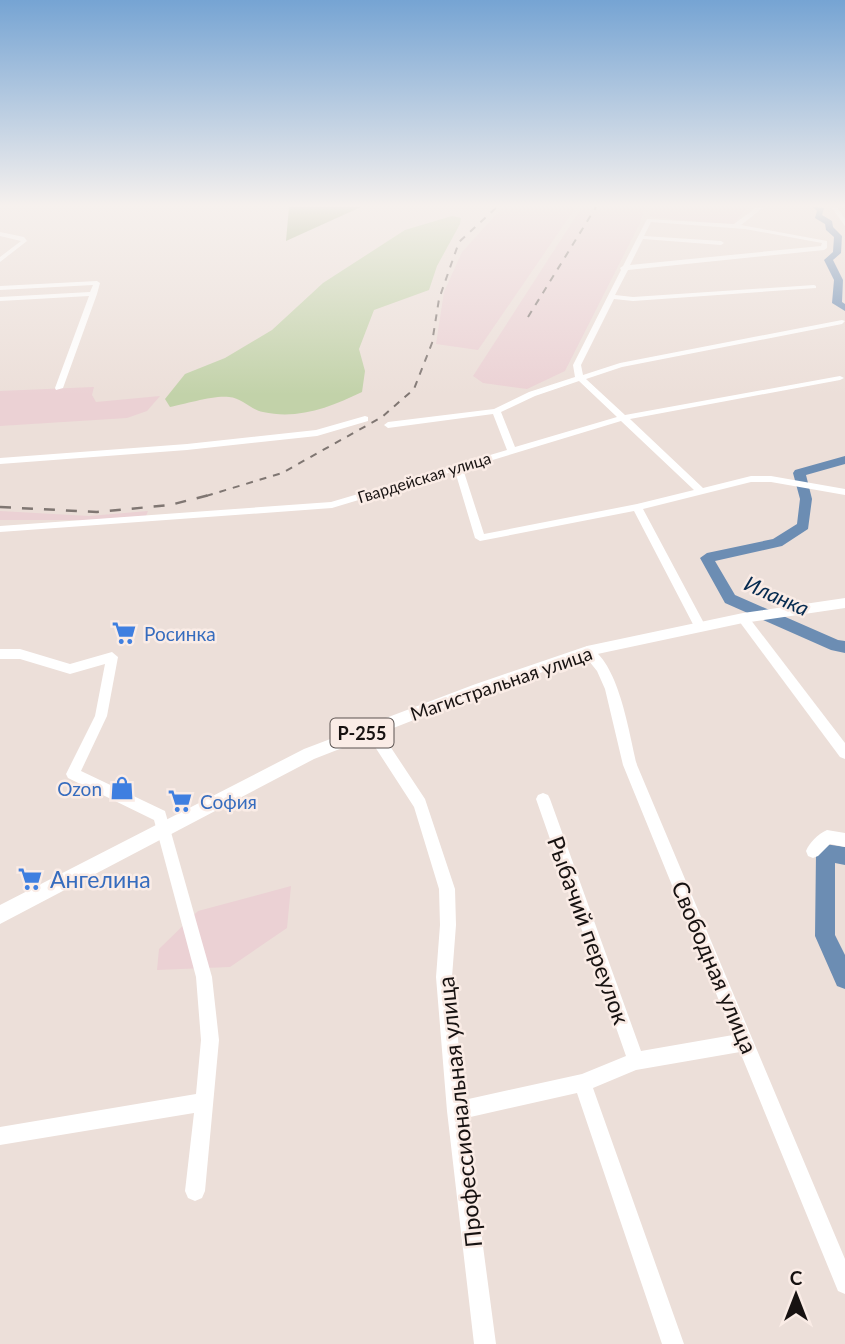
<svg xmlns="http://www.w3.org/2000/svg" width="845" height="1344" font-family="Lato,sans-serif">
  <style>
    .industrial { fill: #ebd1d4 }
    .green { fill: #c2d2a9 }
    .forest { fill: #a1b383 }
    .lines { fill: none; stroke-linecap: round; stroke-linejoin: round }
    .river { fill: #6c8db3; fill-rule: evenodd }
    .minor { fill: #fff; fill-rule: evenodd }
    .major { fill: #fff; fill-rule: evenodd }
    .rail-far1 { stroke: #7f7672; stroke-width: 2; stroke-dasharray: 7 7; stroke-linecap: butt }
    .rail { stroke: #7f7672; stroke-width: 2.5; stroke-dasharray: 11 11; stroke-linecap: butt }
    .labels { text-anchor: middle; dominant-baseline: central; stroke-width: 5; stroke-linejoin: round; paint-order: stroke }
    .far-street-label { font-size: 16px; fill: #171211; stroke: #faece6 }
    .shield { fill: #faece6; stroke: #5b5351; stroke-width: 2 }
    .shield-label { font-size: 18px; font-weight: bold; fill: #171211 }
    .shop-label { font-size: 19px; fill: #366cbe; stroke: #faece6; text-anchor: start }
    .street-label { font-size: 19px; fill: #171211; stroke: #faece6 }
    .water-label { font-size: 21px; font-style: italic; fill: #052a4f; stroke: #faece6 }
    .near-shop-label { font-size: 23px; fill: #366cbe; stroke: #faece6; text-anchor: start }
    .near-street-label { font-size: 23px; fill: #171211; stroke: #faece6 }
  </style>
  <rect width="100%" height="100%" fill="#ecdfd9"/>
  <g class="industrial">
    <polygon points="503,207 576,207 478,350 436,344 444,292 462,252"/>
    <polygon points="582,207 645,207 640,223 565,371 527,389 483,383 473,376"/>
    <polygon points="652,207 747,207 733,225 649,217"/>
    <polygon points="94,387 92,395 96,402 160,396 147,411 127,418 0,426 0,391"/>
    <polygon points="0,511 89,516 148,511 146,516 87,520 0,520"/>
    <polygon points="291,886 287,928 230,967 157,970 159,949 198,911"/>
  </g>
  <path class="green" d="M452,216l9,2 -1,6 -23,42 -8,24 -55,20 -15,39 6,22 -3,21c-31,15 -64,28 -99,20 -12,-2 -21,-14 -34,-15 -15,-2 -44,7 -59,10l-5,-8 20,-25 40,-16 47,-28 51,-47 82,-53z"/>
  <polygon class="forest" points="289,207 361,207 286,241"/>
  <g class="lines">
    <g class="river">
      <polygon points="813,207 824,208 822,215 832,221 833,227 842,236 841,253 833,260 843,280 842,302 845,304 845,311 832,303 834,280 824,260 833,252 834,237 826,230 825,224 815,218 817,211"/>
      <polygon points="845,456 845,464 806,475 812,499 808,529 782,546 715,561 735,595 838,640 845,641 845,653 831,650 725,603 700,558 707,553 773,539 797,524 800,499 793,473 795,470"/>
      <polygon points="825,844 845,847 845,865 835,863 835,935 845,955 845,989 837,986 815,936 816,853 818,847"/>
    </g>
    <g class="minor">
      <path d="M757,207h7l-23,18 86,16v7l-3,2 -196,20 -13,25 18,2 181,-12 2,1v2l-183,13 -19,-2 -33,66 2,10 37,-12 222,-43 3,1 -3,3 -220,43 -36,12 39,36 215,-39 4,2 -4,2 -210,39 73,69 48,-12h20l74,13v6l-74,-13h-20l-108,27 63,118 -2,3h-8l-62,-119 -154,30 -5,-3 -20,-67 -123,37 -332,24v-6l331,-24 176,-52 -14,-36 -105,14 -4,-3 4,-3 106,-13 35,-17 46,-15 -2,-12 48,-95 -1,-2 3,-2 24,-47 87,5zM651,222l94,7 77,14 -1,3 -191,19 13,-26 78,6 3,-2 -3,-2 -77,-5zM579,381l38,36 -102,30 -14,-35 34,-16zM621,421l73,69 -57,14 -153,30 -21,-65z"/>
      <polygon points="831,207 837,207 845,219 845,226"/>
      <polygon points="0,232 24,237 27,241 0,262 0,257 21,241 0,236"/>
      <polygon points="97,281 100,283 97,294 63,388 56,390 55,388 89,296 0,301 0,297 90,292 93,285 0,290 0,286"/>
      <polygon points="365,416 368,417 368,421 317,436 187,450 0,464 0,458 187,444 316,430"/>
      <polygon points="743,614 747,615 845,743 845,759 840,757 739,621 737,618 739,615"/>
      <path d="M587,646c32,14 42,88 50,119l208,494v35l-7,-3 -98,-239 -104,18 -43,18 91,256h-22l-85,-251 -111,25 30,226h-22l-27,-233 -11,-134 4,-52 -1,-36 -25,-82 -48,-74 -2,-4 2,-4 5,-1 5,1 49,74 30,90 1,36 -4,52 12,123 118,-26 44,-18 -90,-257 2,-4 5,-2 5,2 2,4 91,252 92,-16 -110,-270 -18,-76 -8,-18 -16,-20z"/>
      <polygon points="0,649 20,649 70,664 112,652 118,657 107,716 81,771 165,811 212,977 219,1040 205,1191 202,1198 195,1201 188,1198 185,1191 194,1113 0,1145 0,1127 196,1094 201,1040 196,977 154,820 68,778 66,774 95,716 105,664 70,674 20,659 0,659"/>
      <path d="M827,830l18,3v14l-15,-3 -12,12 -5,2 -5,-2 -2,-5c3,-8 12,-17 21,-21z"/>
    </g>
    <polygon class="major" points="845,598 845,608 743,623 588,656 483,693 314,759 0,924 0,905 304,749 473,685 587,646 743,613"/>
    <g class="rail-far1">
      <polyline points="528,317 596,207"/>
      <polyline points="206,496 282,473 382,417 414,389 432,343 439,299 459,242 497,207"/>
    </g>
    <polyline class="rail" points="0,507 97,512 170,505 213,494"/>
  </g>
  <linearGradient id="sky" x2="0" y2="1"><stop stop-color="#76a4d3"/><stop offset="0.52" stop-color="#f6f1ee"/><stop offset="1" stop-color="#f6f1ee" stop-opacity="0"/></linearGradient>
  <rect width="845" height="395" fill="url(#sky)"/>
  <defs>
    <g id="supermarket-bare" transform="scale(1.89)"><path d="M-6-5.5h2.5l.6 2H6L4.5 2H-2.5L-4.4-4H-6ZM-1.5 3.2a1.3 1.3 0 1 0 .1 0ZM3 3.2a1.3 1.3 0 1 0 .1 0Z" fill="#3f7fe0" stroke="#faece6" stroke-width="2.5" paint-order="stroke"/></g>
    <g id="shop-bare" transform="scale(1.89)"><path d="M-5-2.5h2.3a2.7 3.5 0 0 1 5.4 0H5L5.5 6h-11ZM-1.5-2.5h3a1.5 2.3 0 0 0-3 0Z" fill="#3f7fe0" stroke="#faece6" stroke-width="2.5" paint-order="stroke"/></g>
  </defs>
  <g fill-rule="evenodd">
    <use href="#supermarket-bare" x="124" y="633"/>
    <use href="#shop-bare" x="122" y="788"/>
    <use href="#supermarket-bare" x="180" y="801"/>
    <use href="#supermarket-bare" x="30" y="879"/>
  </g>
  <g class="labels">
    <g class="far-street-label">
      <text transform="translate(424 477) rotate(-17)">Гвардейская улица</text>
    </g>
    <rect class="shield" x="330.5" y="718.5" width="63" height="29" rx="5"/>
    <g class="shield-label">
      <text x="362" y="733">Р-255</text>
    </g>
    <g class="shop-label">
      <text x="144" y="633">Росинка</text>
      <text x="102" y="788" text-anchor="end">Ozon</text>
      <text x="200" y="801">София</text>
    </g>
    <g class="street-label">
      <text transform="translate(501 683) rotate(-19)">Магистральная улица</text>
    </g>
    <g class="water-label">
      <text transform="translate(777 595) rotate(24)">Иланка</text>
    </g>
    <g class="near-shop-label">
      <text x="50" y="879">Ангелина</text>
    </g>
    <g class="near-street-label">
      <text transform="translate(589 930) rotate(70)">Рыбачий переулок</text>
      <text transform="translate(715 967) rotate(67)">Свободная улица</text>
      <text transform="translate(459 1112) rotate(-96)">Профессиональная улица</text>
    </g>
  </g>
  <g transform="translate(796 1295)" stroke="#faece6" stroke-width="5" paint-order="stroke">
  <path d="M0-5L12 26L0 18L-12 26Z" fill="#171211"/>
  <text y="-10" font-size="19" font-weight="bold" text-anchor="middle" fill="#171211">С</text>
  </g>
</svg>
